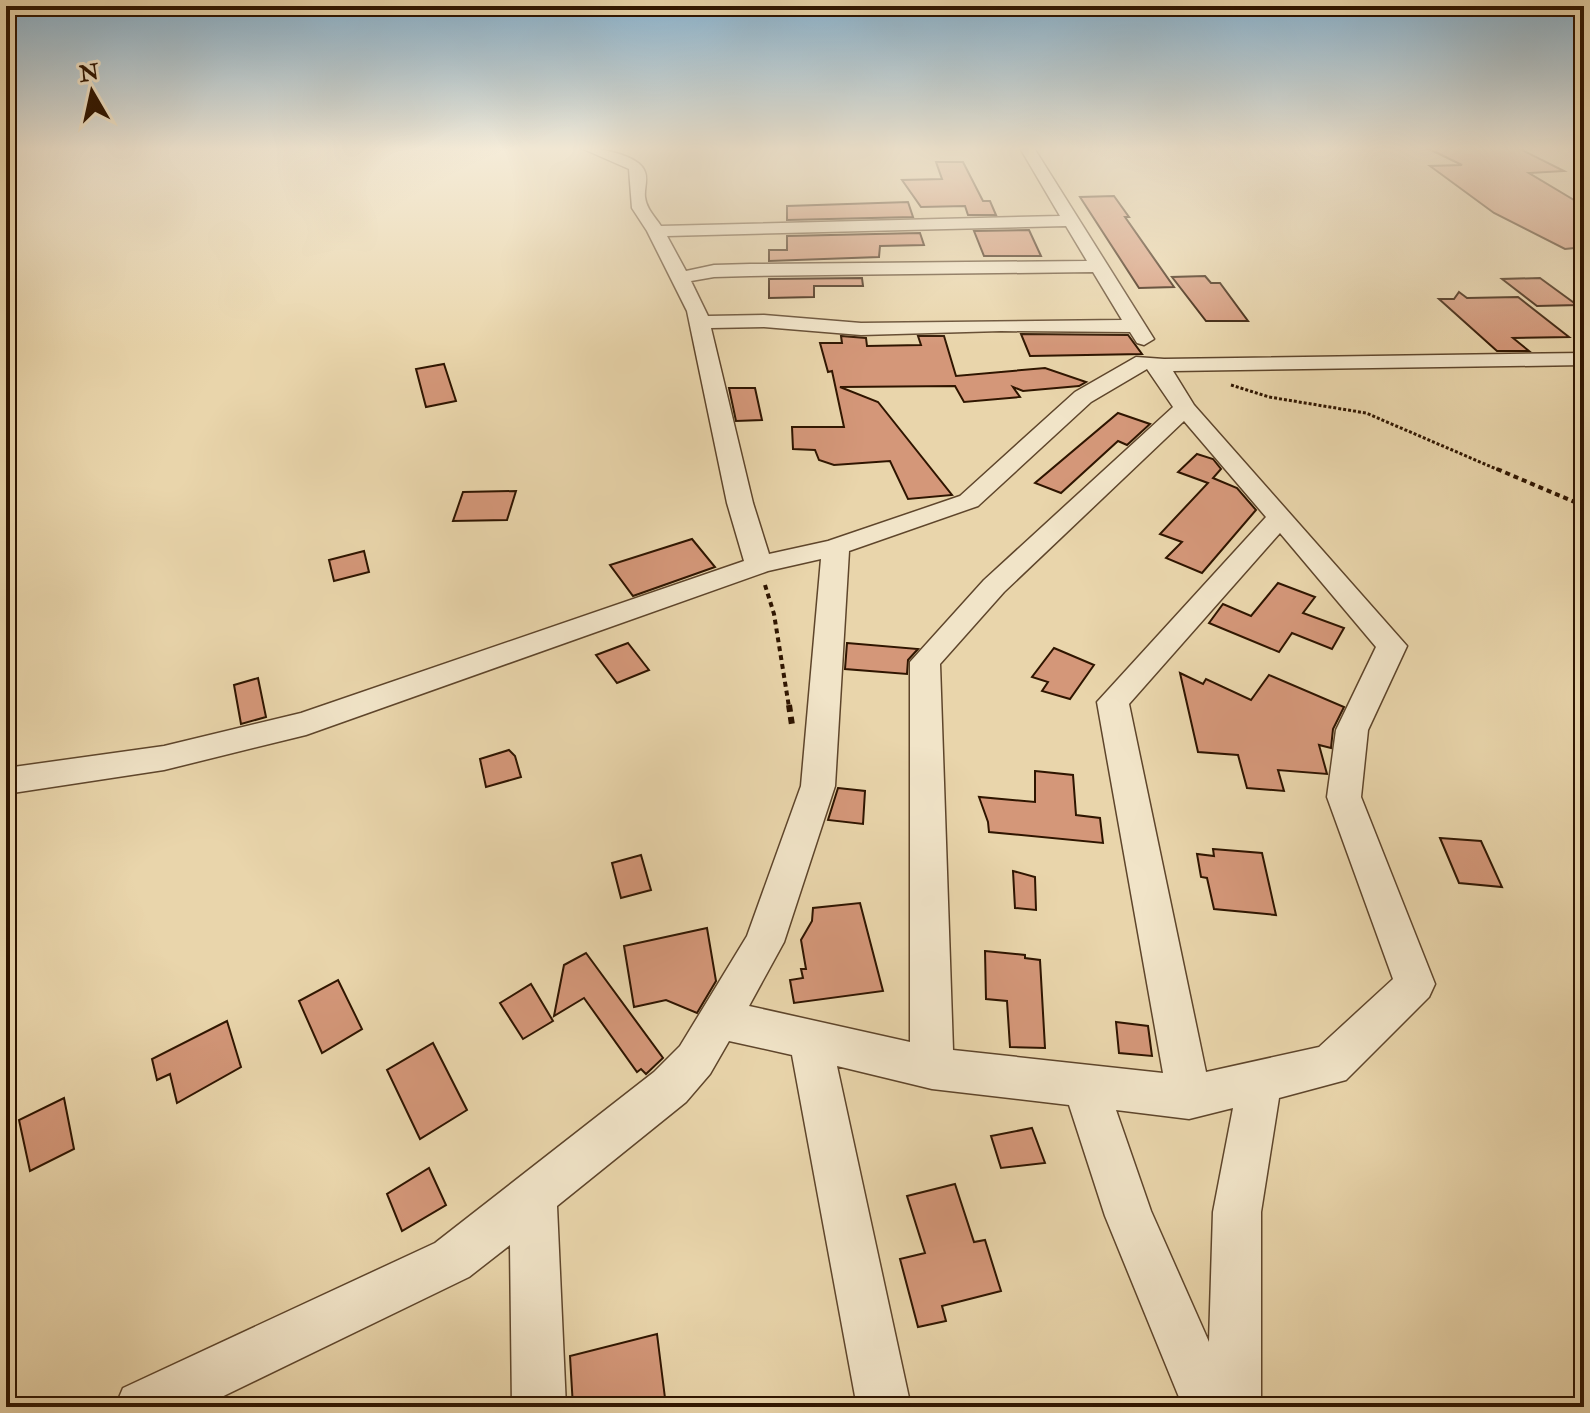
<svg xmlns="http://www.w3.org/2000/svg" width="1590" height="1413" font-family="'IM FELL Double Pica',serif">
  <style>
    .building { fill: #d49779; stroke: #2f1500; stroke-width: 2 }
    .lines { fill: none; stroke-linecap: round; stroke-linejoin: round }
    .minor-casing { stroke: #5e452b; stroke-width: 3 }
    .path-far2 { stroke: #2f1500; stroke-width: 3; stroke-dasharray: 3 2; stroke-linecap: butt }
    .path-far1 { stroke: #2f1500; stroke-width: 4; stroke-dasharray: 5 4; stroke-linecap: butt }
    .path { stroke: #2f1500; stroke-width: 6; stroke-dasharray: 7 5; stroke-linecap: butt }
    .minor { fill: #f1e4c8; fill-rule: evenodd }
  </style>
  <rect width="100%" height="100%" fill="#e9d5ab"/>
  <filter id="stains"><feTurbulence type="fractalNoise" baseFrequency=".0025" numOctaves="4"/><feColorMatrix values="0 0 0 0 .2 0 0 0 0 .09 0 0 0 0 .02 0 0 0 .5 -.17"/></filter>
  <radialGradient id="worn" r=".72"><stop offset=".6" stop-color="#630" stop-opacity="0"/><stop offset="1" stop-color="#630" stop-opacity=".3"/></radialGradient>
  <g class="building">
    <polygon points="1427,148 1518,148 1564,171 1529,173 1584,206 1584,247 1565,249 1494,213 1430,166 1462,165"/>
    <polygon points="936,162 963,162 983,201 990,201 996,215 968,215 965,206 921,207 902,180 942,179"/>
    <polygon points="1114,196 1129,217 1125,217 1174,287 1139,288 1080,197"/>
    <polygon points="908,202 913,217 787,220 787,206"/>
    <polygon points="1029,230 1041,256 984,256 974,231"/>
    <polygon points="920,233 924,245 880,246 879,257 769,261 769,250 787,250 787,236"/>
    <polygon points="1205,276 1211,283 1220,283 1248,321 1206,321 1172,277"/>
    <polygon points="862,278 863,286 814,286 814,297 769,298 769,279"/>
    <polygon points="1540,278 1577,305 1537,306 1502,279"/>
    <polygon points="1459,292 1467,298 1518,297 1569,337 1513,338 1529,351 1497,351 1439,299 1454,299"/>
    <polygon points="1021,334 1128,335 1142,354 1030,356"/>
    <polygon points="841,336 866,338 867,346 921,345 918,336 944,336 956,376 1045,368 1086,382 1079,386 1023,391 1013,387 1020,397 964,402 955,386 840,387 878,402 952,495 908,499 890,461 834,465 819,460 815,450 793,449 792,427 844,427 832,371 828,372 820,343 842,343"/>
    <polygon points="444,364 456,401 426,407 416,369"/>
    <polygon points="729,388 755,388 762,420 736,421"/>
    <polygon points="1118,413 1150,424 1127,445 1118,441 1061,493 1035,483"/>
    <polygon points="1197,454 1213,459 1221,469 1213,478 1237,488 1256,510 1202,573 1166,558 1182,542 1160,534 1208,483 1178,472"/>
    <polygon points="516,491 507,520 453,521 463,492"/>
    <polygon points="692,539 715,567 633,596 610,565"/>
    <polygon points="364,551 369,572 334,581 329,560"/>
    <polygon points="1278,583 1315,597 1303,613 1344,628 1332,649 1292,633 1279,652 1209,623 1223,604 1251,616"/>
    <polygon points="628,643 649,670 617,683 596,655"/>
    <polygon points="847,643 918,649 908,660 907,674 845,669"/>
    <polygon points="1054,648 1094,665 1070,699 1042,691 1048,682 1032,677"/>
    <polygon points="1180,673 1203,684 1206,679 1251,700 1269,675 1344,707 1333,729 1331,748 1319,745 1327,774 1278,770 1284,791 1247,788 1238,755 1198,752"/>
    <polygon points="258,678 266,717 241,724 234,685"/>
    <polygon points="509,750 515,756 521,777 486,787 480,759"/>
    <polygon points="1035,771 1073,775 1076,815 1100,818 1103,843 989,832 988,822 979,797 1035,802"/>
    <polygon points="838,788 865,791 863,824 828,820"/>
    <polygon points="1440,838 1481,841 1502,887 1459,883"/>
    <polygon points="1213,849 1262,853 1276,915 1214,909 1207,878 1201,877 1197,854 1214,856"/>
    <polygon points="641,855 651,890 621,898 612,863"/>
    <polygon points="1013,871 1035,877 1036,910 1015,908"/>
    <polygon points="860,903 883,991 794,1003 790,980 803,978 801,969 806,969 801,940 812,921 813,908"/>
    <polygon points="707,928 716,981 697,1013 666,1000 634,1007 624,946"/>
    <polygon points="985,951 1025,955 1025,958 1040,960 1045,1048 1010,1047 1007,1001 986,999"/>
    <polygon points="586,953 663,1058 646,1074 641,1069 637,1072 584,998 554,1016 564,965"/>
    <polygon points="338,980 362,1029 322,1053 299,1001"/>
    <polygon points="531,984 553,1021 523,1039 500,1003"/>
    <polygon points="227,1021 241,1067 177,1103 170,1074 157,1080 152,1059"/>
    <polygon points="1116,1022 1148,1026 1152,1056 1119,1053"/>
    <polygon points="433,1043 467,1110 420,1139 387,1070"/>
    <polygon points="64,1098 74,1149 30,1171 19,1120"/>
    <polygon points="1032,1128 1045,1163 1001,1168 991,1136"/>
    <polygon points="429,1168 446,1205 402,1231 387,1194"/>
    <polygon points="955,1184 974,1242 985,1240 1001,1291 942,1306 946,1321 918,1327 900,1259 925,1253 907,1196"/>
    <polygon points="657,1334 665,1398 631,1407 573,1407 570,1356"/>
  </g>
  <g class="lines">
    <g class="minor-casing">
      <path id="minor" d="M581,148c16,0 58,6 64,24 3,8 -1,17 0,25 1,11 10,20 16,29l399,-10 -40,-68h14l120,191 -10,6 -7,-2 -7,-11 -129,-1 -140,4 -97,-8 -53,1 42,175 16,51 59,-13 132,-45 115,-104 61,-35 28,2 420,-6v12l-411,6 21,34 213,241 -39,84 -7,67 74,187 -6,13 -83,83 -67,18 -18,114v195h-78l-78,-191 -36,-111 -137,-16 -95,-23 74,341h-54l-65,-352 -63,-14 -19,33 -24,28 -129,104 9,201h-54l-2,-162 -41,32 -268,130h-86l8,-19 312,-145 219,-171 26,-26 67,-110 54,-150 20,-227 -53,12 -462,164 -142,35 -158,24v-26l158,-22 137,-33 443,-152 -17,-58 -40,-192 -40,-80 -15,-23 -3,-39zM1066,226l21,35 -337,3 -36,1 -28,6 -19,-35zM1093,272l29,48 -261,3 -97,-8 -56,1 -17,-35 23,-4 36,-1zM1147,369l26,38 -189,173 -74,82v380l-161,-36 35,-64 51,-156 14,-235 129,-45 113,-104zM1184,421l82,96 -169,185 66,371 -210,-23 -13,-386 64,-72zM1280,533l96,114 -40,83 -9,67 66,182 -74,68 -113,25 -77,-368zM1233,1108l-20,104 -4,130 -58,-131 -35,-101 73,9z"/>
    </g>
    <polyline class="path-far2" points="1231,385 1269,397 1366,413 1501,471"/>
    <g class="path-far1">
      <polyline points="1497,469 1584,506"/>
      <polyline points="765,585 774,614 789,707"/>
    </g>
    <polyline class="path" points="789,705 792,725"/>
    <use href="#minor" class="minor"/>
  </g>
  <linearGradient id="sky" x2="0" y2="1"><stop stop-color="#89b5d3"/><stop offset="0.43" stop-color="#f5ecd9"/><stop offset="1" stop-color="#f5ecd9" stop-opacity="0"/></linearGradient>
  <rect width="1590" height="346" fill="url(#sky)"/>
  <rect width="1590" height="1413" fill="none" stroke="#e9d5ab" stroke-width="32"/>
  <rect x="8" y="8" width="1574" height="1397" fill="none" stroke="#2f1500" stroke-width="4"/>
  <rect x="16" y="16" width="1558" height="1381" fill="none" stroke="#2f1500" stroke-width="2"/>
  <g transform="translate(92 92) rotate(351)" stroke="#f1e4c8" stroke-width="6" paint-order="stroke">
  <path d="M0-6L14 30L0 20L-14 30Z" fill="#2f1500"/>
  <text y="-12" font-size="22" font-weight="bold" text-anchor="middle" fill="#2f1500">N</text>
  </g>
  <rect width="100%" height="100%" filter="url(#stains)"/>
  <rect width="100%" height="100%" fill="url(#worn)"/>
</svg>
